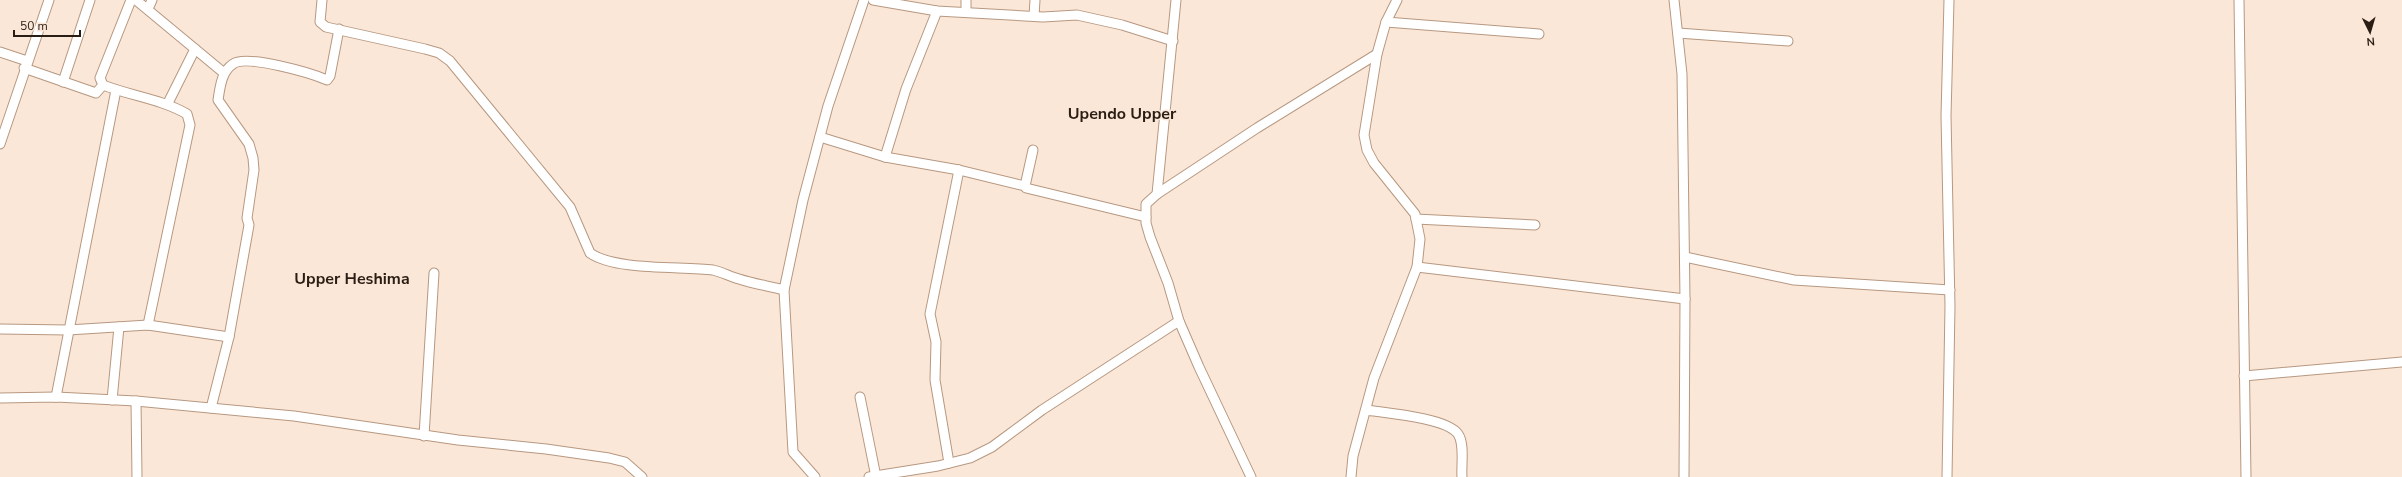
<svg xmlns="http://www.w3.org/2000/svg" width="2402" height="477" font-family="'Nunito Sans',sans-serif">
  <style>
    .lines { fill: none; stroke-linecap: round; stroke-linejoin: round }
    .minor-casing { stroke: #b79880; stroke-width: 11 }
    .minor { stroke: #fff; stroke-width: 9 }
    .labels { text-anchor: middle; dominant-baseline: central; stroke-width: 3; stroke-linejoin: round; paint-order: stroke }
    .quarter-label { font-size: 16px; font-weight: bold; fill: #291d14; stroke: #fbe7d8 }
  </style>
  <rect width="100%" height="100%" fill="#fbe7d8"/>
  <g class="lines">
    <g class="minor-casing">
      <g id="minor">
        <path d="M131,0l-31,78 3,7c28,11 58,14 84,29l3,11 -42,200"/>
        <polyline points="136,0 224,73"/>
        <path d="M322,0l-2,22 6,5 99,22 14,4 11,8 120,146 20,46c26,18 91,13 123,17 9,2 18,7 26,9 15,5 30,7 45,11"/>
        <polyline points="873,0 937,11 1043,17 1077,15 1122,25 1173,41"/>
        <polyline points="966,0 966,12"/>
        <polyline points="1176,0 1157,194 1146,204 1146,223 1150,237 1168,283 1179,321 1199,367 1251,477"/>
        <polyline points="1674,0 1682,74 1685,299 1684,477"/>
        <polyline points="2239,0 2246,477"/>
        <polyline points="148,9 152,0"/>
        <polyline points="1034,16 1035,0"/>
        <polyline points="1386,22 1539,34"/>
        <polyline points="1678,33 1788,41"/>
        <polyline points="0,52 27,61"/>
        <polyline points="24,68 96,93 103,85"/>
        <polyline points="63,82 90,0"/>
        <polyline points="168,103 195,49"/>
        <polyline points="820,137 885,157 959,170 1025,186"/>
        <polyline points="0,144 49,0"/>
        <polyline points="1033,150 1025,186 1026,188 1146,217"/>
        <polyline points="885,157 906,89 937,11"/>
        <polyline points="1157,194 1257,128 1377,54"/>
        <polyline points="1416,219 1535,225"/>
        <polyline points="1685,257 1794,280 1950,290"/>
        <polyline points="1417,267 1685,299"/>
        <polyline points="0,329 68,330 148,325 229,337"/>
        <polyline points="2244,376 2402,362"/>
        <polyline points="56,397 116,90"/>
        <polyline points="860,397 876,477"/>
        <polyline points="0,398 56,397 136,401 294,416 458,440 546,449 609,458 625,462 642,477"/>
        <polyline points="112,400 119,327"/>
        <polyline points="136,401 137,477"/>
        <path d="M211,408l18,-71 20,-112 -2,-7 7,-48 -1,-12 -4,-14 -31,-44c2,-12 3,-28 15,-36 13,-10 78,9 94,16l3,-4 9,-47"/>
        <path d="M1366,410c20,3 81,8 92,24 7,10 3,31 4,43"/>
        <polyline points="424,436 434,273"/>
        <polyline points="949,463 935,380 936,342 930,314 959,170"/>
        <polyline points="815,477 793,452 784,290 803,200 828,106 864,0"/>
        <polyline points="869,477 938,466 970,458 992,447 1042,410 1179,321"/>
        <polyline points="1351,477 1353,456 1374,378 1417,267 1420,239 1415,214 1374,163 1367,150 1364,135 1377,54 1386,22 1397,0"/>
        <polyline points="1947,477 1950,306 1946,116 1949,0"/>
      </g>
    </g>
    <use href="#minor" class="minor"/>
  </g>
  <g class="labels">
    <g class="quarter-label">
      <text x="1122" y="114">Upendo Upper</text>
      <text x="352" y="279">Upper Heshima</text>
    </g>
  </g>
  <g transform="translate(2370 32) rotate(175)" stroke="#fbe7d8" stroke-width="3" paint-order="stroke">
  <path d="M0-3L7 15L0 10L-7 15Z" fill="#291d14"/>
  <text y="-6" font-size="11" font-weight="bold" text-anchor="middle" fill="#291d14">N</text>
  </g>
  <path d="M14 30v6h66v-6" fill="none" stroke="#291d14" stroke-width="2"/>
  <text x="20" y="30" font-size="12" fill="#291d14" stroke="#fbe7d8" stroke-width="3" paint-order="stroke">50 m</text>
</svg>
